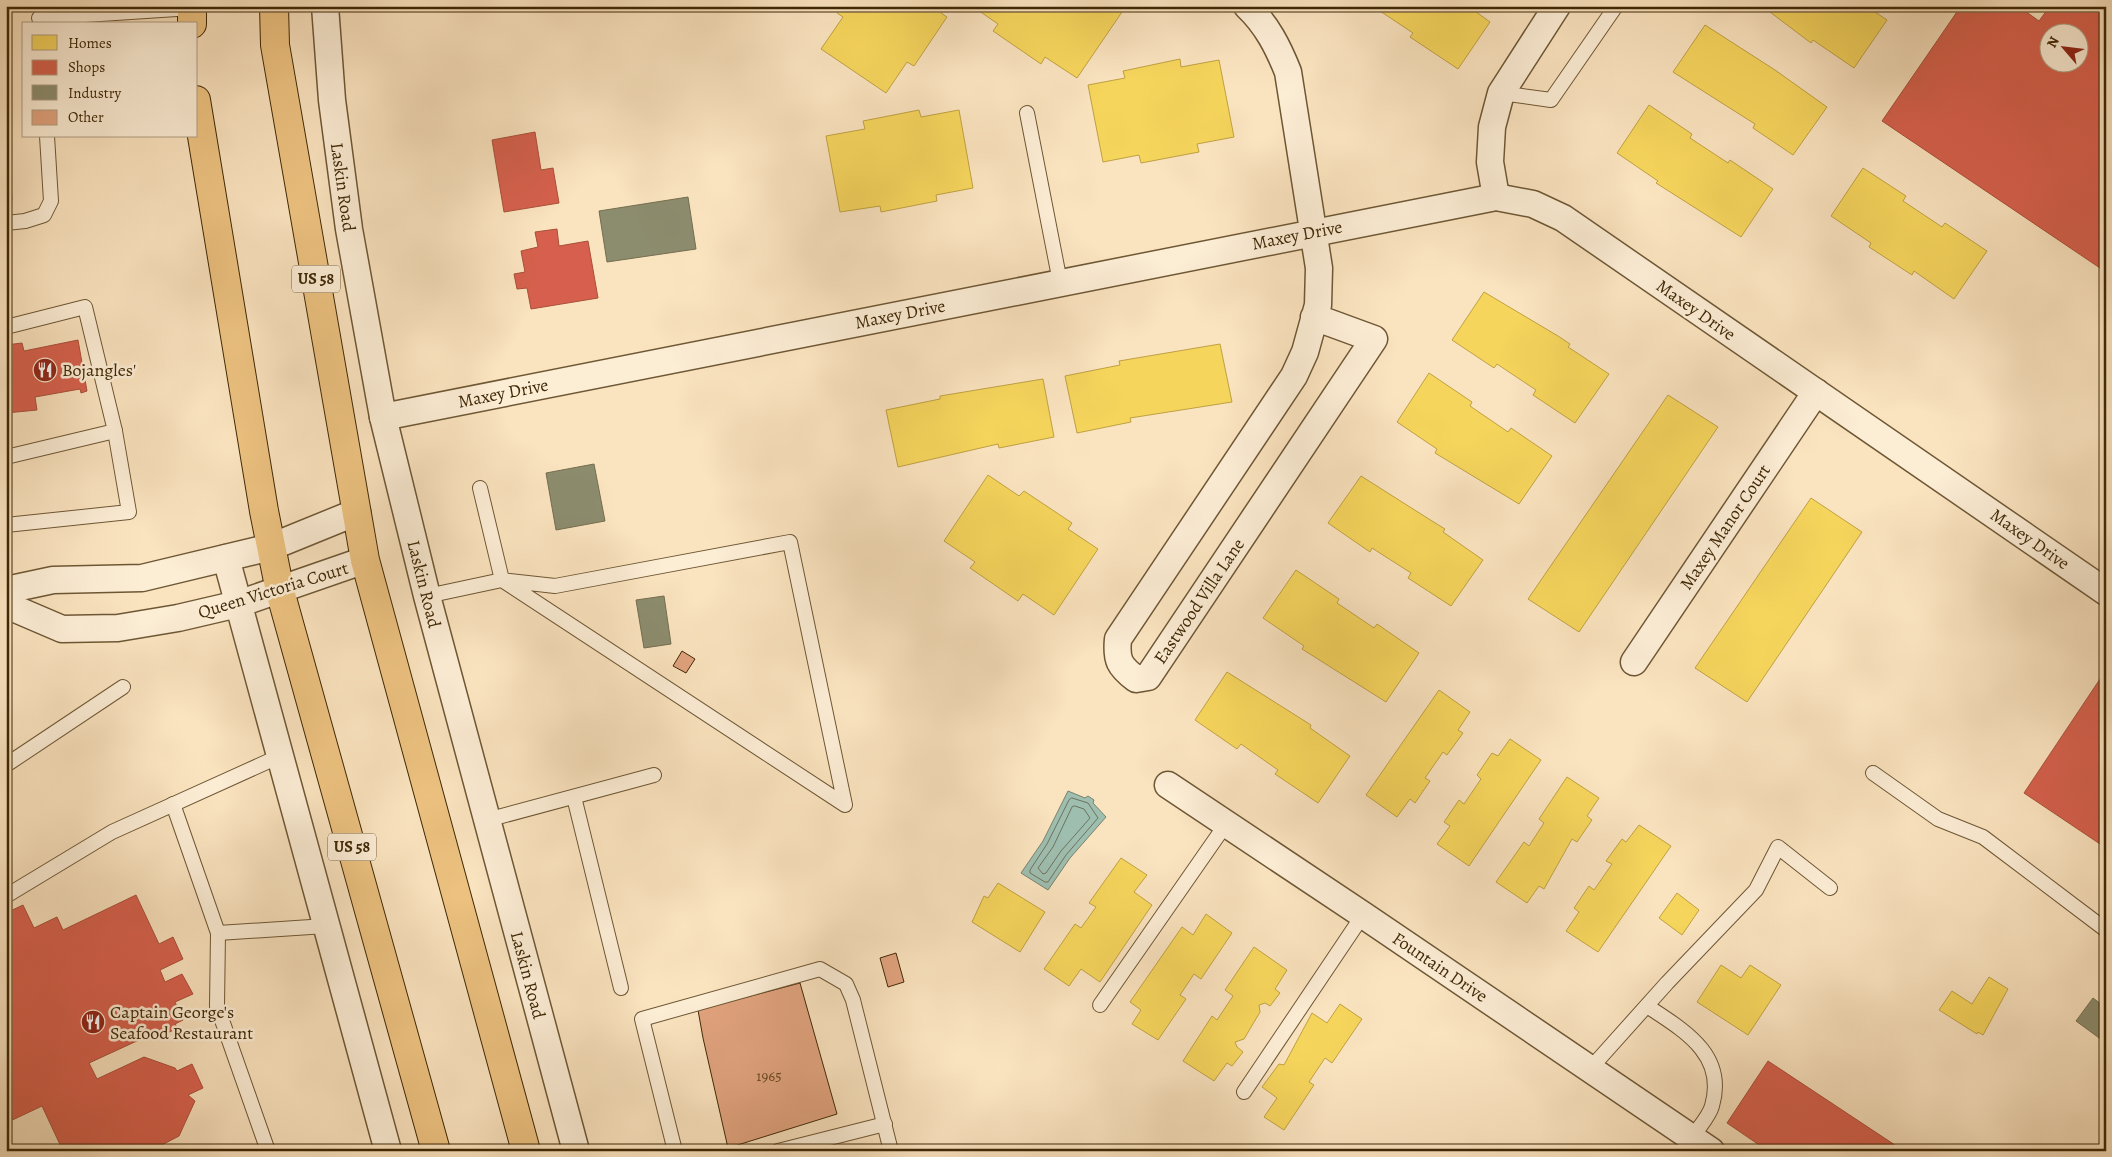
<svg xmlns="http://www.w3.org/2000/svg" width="2112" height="1157" font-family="Alegreya,serif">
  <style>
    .water { fill: #9ebeb0; stroke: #78826c }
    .homes { fill: #f6d55c; stroke: #bfa142 }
    .shops { fill: #d6604d; stroke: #a94f38; fill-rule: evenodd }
    .industry { fill: #8c8c6e; stroke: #756e4f }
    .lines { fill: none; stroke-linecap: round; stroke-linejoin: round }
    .shore { stroke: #6e735b; stroke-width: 1 }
    .building { fill: #e1a37e; stroke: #3f2806 }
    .lane-casing { stroke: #6e5734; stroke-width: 16 }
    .street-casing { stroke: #6e5734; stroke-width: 29 }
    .primary-casing { stroke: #3f2806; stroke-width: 30 }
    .lane { stroke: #fcedd5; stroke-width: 14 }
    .street { stroke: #fcedd5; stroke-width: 26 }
    .primary { stroke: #edc280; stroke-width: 28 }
    .labels { text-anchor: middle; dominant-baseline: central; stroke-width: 5; stroke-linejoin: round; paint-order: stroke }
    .number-label { font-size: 15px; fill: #684724 }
    .shield { fill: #fcedd5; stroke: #786344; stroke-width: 1 }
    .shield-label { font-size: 16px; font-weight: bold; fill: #3f2806 }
    .street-label { font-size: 18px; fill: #3f2806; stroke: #fcedd5 }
    .poi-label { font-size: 18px; fill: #3f2806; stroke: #fcedd5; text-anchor: start }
  </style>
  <rect width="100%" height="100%" fill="#fae3bf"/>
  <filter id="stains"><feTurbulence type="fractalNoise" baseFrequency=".004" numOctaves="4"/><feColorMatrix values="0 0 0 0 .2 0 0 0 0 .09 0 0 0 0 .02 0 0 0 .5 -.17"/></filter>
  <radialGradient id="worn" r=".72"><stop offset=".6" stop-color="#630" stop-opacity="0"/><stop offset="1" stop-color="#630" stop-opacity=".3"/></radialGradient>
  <polygon class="water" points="1068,791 1085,798 1088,796 1094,800 1093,803 1106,817 1070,858 1048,890 1021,873 1043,841"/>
  <g class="homes">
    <polygon points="842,6 946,6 941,13 947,17 914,66 907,62 886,93 821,49 843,17 837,13"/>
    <polygon points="972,6 1113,6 1122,12 1077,78 1045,57 1041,64 993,31 998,24"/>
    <polygon points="1365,6 1468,6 1490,22 1458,69 1410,37 1413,33 1374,7 1372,11"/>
    <polygon points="1762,6 1866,6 1887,20 1854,68 1813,40 1811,43"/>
    <polygon points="1705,25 1775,70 1827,107 1793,155 1753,128 1755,124 1673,72"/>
    <polygon points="1180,59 1181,67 1219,60 1234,137 1197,144 1199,152 1141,163 1139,155 1103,162 1088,85 1125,78 1123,71"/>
    <polygon points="1649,105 1692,134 1690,138 1728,163 1730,160 1773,189 1741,237 1656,183 1658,181 1617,153"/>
    <polygon points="919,110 921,117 959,110 973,188 936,195 937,201 881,212 880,206 840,212 826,136 865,129 863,121"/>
    <polygon points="1863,168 1906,196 1903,201 1942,227 1945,223 1987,251 1954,299 1914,271 1912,275 1869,247 1871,243 1831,216"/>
    <polygon points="1484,292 1558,336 1570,344 1568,347 1609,374 1575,423 1533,395 1536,390 1497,364 1494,368 1452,340"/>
    <polygon points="1220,344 1232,402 1130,418 1131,422 1077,433 1065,376 1120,365 1119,361"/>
    <polygon points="1429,373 1472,402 1470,406 1508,432 1511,428 1552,456 1519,504 1435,453 1437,449 1397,422"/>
    <polygon points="1043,379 1054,437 999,448 998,444 898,467 886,410 940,399 940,396"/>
    <polygon points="1668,395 1718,427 1579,632 1528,599"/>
    <polygon points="988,475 1019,496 1024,491 1072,523 1068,529 1098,549 1054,615 1023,594 1018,601 970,568 975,562 944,541"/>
    <polygon points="1361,476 1432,521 1445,529 1443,532 1483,560 1451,606 1408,578 1411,573 1372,548 1370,552 1328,523"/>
    <polygon points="1811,498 1862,532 1747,702 1695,668"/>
    <polygon points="1296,570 1339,599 1337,603 1374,628 1377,624 1419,653 1386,702 1302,649 1304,646 1263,618"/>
    <polygon points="1227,672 1311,725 1310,728 1350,756 1318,803 1275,774 1278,770 1241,744 1237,749 1195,720"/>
    <polygon points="1439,690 1470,712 1458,730 1463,733 1447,755 1443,752 1425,778 1430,781 1415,803 1410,799 1397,817 1366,795"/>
    <polygon points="1510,739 1541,760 1469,866 1437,844 1450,826 1444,822 1459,800 1464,804 1481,779 1477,775 1492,753 1498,756"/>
    <polygon points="1567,777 1599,798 1587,816 1592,820 1577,842 1572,839 1544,889 1539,886 1527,903 1496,882 1524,842 1529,846 1544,823 1539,819"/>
    <polygon points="1639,825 1671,846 1598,952 1566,931 1579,912 1574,908 1589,886 1594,890 1612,864 1606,861 1622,839 1626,842"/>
    <polygon points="1121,858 1147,875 1134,892 1152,905 1100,982 1081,969 1069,986 1044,969 1075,924 1081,928 1096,907 1089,903"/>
    <polygon points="998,883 1045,912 1020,952 972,922 984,896 988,898"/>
    <polygon points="1677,893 1699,910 1682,935 1659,918"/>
    <polygon points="1206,914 1232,933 1201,979 1194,974 1180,995 1186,999 1158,1040 1132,1024 1141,1010 1130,1002 1182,927 1193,935"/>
    <polygon points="1254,947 1287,970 1275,989 1280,993 1270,1006 1265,1003 1259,1005 1260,1012 1244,1039 1235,1042 1237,1047 1243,1052 1232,1066 1227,1063 1214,1081 1183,1061 1212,1016 1217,1020 1233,996 1225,990"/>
    <polygon points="1721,965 1741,978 1750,965 1781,985 1748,1035 1697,1002"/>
    <polygon points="1989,977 2008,989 1983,1035 1978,1032 1977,1034 1939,1010 1952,991 1972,1004"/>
    <polygon points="1340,1004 1362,1019 1332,1063 1325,1058 1309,1082 1314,1085 1284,1130 1264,1117 1277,1098 1262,1087 1279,1064 1284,1065 1312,1013 1327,1023"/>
  </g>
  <g class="shops">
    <path d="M1961,6h57l21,15 11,-15h56v253l-6,9 -218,-147zM2050,32h30v30h-30z"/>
    <polygon points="535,132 541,170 553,168 559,203 504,212 492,140"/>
    <polygon points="6,136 8,136 12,200 6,200"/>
    <polygon points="557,229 559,246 588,241 598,298 531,309 527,288 517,289 514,274 525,272 521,251 538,247 535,232"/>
    <polygon points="78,340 87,391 81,393 80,389 35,397 37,410 6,413 6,345 22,343 24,351"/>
    <polygon points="2106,670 2106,848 2024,793"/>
    <polygon points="136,895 159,944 173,937 183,959 160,970 165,982 182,974 193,994 175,1002 183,1020 175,1024 178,1028 154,1039 152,1034 89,1063 97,1079 144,1057 175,1068 177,1071 192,1064 203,1088 188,1095 195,1101 179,1136 150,1151 63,1151 42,1106 6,1123 6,913 23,905 34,928 57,917 63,930"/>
    <polygon points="1768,1061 1904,1151 1810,1151 1803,1146 1800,1151 1768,1151 1727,1123"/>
  </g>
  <g class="industry">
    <polygon points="688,197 696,249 607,262 599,211"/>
    <polygon points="594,464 605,521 556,530 546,473"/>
    <polygon points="664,596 671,644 644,648 636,600"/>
    <polygon points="2093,998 2106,1008 2106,1035 2102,1040 2076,1021"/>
  </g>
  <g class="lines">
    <g class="shore">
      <polygon points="1072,798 1088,803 1098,818 1066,855 1048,882 1045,882 1030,873 1030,870 1047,844 1069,800"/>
      <polygon points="1075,806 1084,809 1090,818 1061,851 1046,873 1043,874 1038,868 1053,847 1072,807"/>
    </g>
  </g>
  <g class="building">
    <polygon points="682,651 695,659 686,673 673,666"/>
    <polygon points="896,953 904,982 888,987 880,958"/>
    <polygon points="800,983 837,1114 728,1148 703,1038 698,1010"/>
  </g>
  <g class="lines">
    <g class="lane-casing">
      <g id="lane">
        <polyline points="39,18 192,8"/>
        <polyline points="1501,93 1551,100 1616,6"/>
        <polyline points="1027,113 1060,282"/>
        <polyline points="6,223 25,221 44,215 51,201 47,136"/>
        <polyline points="6,327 85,307 115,431 6,457"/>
        <polyline points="6,525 129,512 115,431"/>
        <polyline points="427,596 502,580 555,586 790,542 845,805 502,580 480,488"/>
        <polyline points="6,765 123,687"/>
        <polyline points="1873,773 1938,819 1983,837 2106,930"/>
        <polyline points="574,797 621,988"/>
        <polyline points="173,804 218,933 217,1006 268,1151"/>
        <polyline points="487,820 654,775"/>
        <polyline points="6,896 112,832 280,756"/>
        <polyline points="218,933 326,926"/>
        <polyline points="1100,1005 1226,824"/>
        <path d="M1647,1006c36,24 80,48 65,100 -3,11 -14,22 -20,32"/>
        <polyline points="1590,1069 1667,983 1756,890 1778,847 1830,888"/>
        <polyline points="1244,1092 1363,915"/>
        <polyline points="675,1151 642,1019 820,969 846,984 853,1000 891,1151"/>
        <polyline points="778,1151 885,1124"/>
      </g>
    </g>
    <g class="street-casing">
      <g id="street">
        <polyline points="325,6 332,100 349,229 383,417 427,596 576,1151"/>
        <path d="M1247,6c20,19 31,41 41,66l31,196 -1,37 -13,47 -11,24 -176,263c-2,21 1,27 18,40l12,-2 226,-338 -60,-22"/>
        <polyline points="1496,197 1490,162 1492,127 1501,93 1557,6"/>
        <polyline points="383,417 1496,197 1533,204 1563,218 2106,592"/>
        <polyline points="226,558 388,1151"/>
        <polyline points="6,590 53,580 142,578 271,547 357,512"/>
        <polyline points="6,605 62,629 118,628 178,618 238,604 365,560"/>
        <polyline points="1634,662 1816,392"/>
        <polyline points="1168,785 1363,915 1711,1151"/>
      </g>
    </g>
    <g class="primary-casing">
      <g id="primary">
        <polyline points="192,6 192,24"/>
        <polyline points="274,6 275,45 365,560 526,1151"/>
        <polyline points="196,100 264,511 280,591 436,1151"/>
      </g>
    </g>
    <use href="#lane" class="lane"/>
    <use href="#street" class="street"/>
    <use href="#primary" class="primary"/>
  </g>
  <defs>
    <g id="restaurant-disc" transform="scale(1.25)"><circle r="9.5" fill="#8f2418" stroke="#fcedd5"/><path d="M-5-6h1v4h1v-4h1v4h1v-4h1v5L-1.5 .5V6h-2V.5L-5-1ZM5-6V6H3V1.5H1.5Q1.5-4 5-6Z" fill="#fff"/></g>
  </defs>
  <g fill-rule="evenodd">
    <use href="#restaurant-disc" x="45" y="370"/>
    <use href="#restaurant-disc" x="93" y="1022"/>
  </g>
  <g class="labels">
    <g class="number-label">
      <text x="769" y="1076">1965</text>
    </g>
    <g class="shield">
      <rect x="292" y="265.5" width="48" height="27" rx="4"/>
      <rect x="328" y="833.5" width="48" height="27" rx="4"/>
    </g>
    <g class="shield-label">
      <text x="316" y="279">US 58</text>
      <text x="352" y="847">US 58</text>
    </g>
    <g class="street-label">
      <text transform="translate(343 187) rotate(82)">Laskin Road</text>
      <text transform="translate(1297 235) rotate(-11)">Maxey Drive</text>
      <text transform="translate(1696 310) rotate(35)">Maxey Drive</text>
      <text transform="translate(900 314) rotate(-11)">Maxey Drive</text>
      <text transform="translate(503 393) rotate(-11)">Maxey Drive</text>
      <text transform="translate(1725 527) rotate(-56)">Maxey Manor Court</text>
      <text transform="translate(2030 539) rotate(35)">Maxey Drive</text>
      <text transform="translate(424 584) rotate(76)">Laskin Road</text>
      <text transform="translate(273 590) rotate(-17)">Queen Victoria Court</text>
      <text transform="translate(1199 601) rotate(-56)">Eastwood Villa Lane</text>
      <text transform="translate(1440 967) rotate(34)">Fountain Drive</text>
      <text transform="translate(528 975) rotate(75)">Laskin Road</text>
    </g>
    <g class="poi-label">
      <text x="62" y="370">Bojangles'</text>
      <text x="110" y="1012">Captain George's<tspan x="110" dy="21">Seafood Restaurant</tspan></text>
    </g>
  </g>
  <rect width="2112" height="1157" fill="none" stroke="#fae3bf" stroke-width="25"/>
  <rect x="8" y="8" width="2097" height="1142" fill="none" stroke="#3f2806" stroke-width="2.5"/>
  <rect x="12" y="12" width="2087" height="1132" fill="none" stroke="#3f2806"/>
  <rect x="22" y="22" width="175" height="115" fill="#fcedd5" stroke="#b09e82"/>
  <rect x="32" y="35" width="25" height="15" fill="#f6d55c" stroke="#b09e82"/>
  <text x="68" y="48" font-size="15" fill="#3f2806">Homes</text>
  <rect x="32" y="60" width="25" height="15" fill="#d6604d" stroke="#b09e82"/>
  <text x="68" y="72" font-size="15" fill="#3f2806">Shops</text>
  <rect x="32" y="85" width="25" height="15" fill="#8c8c6e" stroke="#b09e82"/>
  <text x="68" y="98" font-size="15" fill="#3f2806">Industry</text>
  <rect x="32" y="110" width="25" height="15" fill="#e1a37e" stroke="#b09e82"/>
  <text x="68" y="122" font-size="15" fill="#3f2806">Other</text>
  <g transform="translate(2064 48) rotate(298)"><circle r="24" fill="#fcedd5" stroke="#b09e82"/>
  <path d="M0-4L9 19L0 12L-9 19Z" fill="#8f2418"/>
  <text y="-8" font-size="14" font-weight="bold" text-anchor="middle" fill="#3f2806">N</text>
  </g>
  <rect width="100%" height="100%" filter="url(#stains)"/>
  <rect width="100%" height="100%" fill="url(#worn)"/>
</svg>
